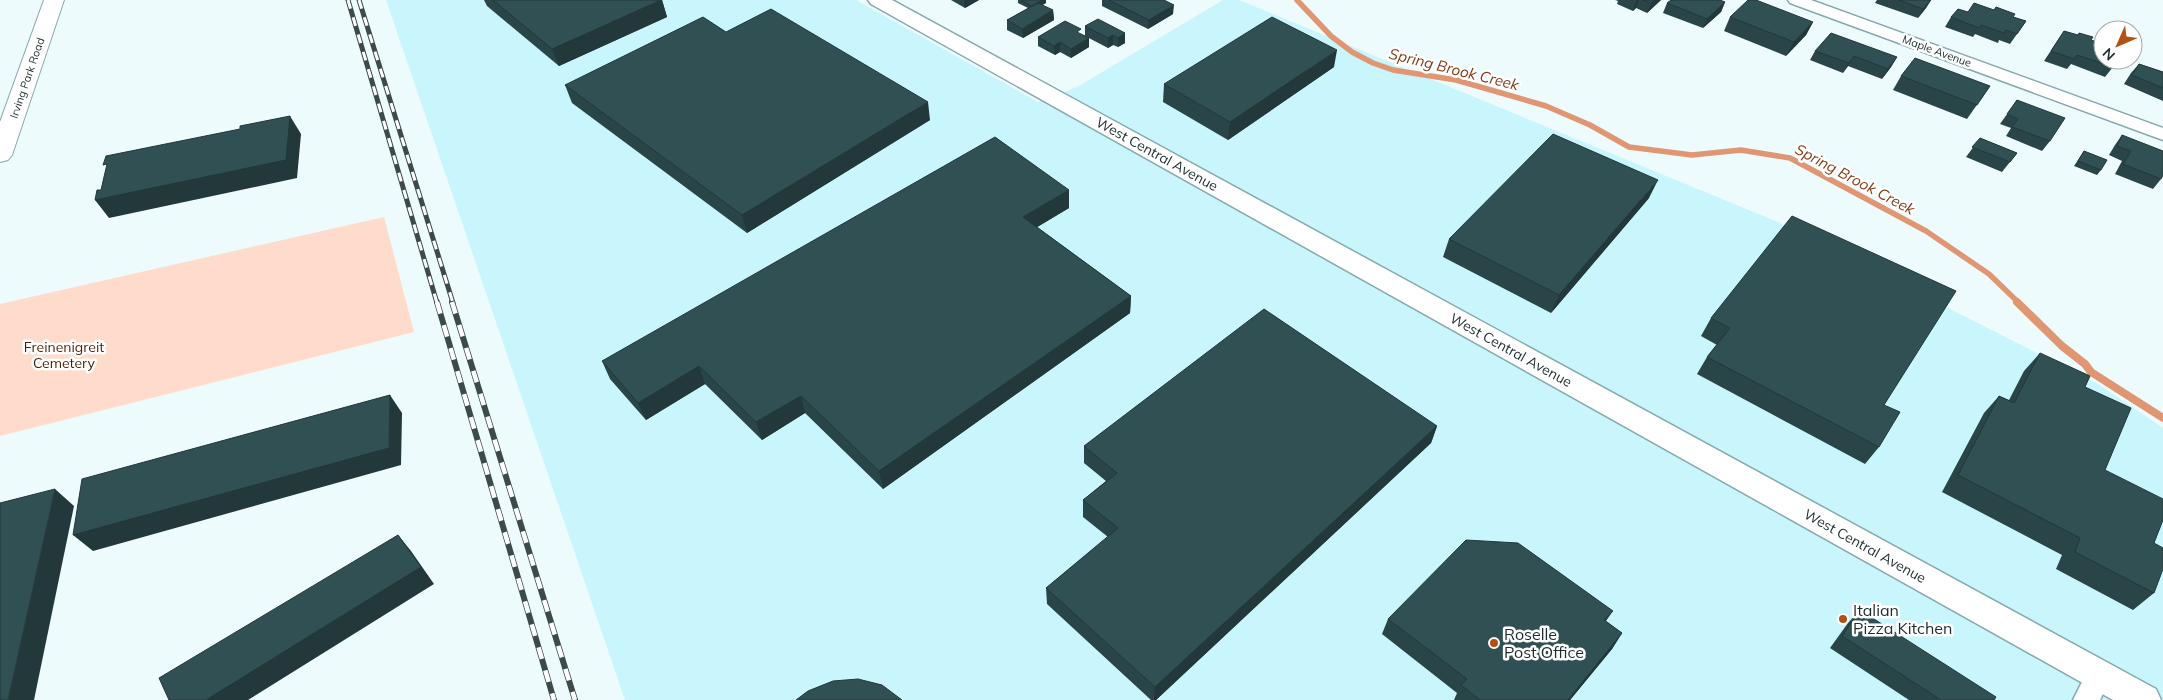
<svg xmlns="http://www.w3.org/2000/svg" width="2163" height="700" font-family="Mulish,sans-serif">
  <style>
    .built { fill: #c8f6fc }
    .green { fill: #fedbca }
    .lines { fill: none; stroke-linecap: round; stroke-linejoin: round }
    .stream-far1 { stroke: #e09672; stroke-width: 5.5 }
    .stream { stroke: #e09672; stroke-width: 8 }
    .minor-casing { stroke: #87a9ad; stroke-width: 3 }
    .tertiary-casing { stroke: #87a9ad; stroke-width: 3 }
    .secondary-casing { stroke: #87a9ad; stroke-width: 2 }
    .minor { fill: #fff; fill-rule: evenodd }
    .tertiary { fill: #fff; fill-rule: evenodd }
    .secondary { fill: #fff; fill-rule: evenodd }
    .rail-far1-casing { stroke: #3c4a4b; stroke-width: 5 }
    .rail-casing { stroke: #3c4a4b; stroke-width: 6 }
    .rail-far1 { stroke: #fff; stroke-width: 3; stroke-dasharray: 9; stroke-linecap: butt }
    .rail { stroke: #fff; stroke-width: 4.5; stroke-dasharray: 12; stroke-linecap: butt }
    .wall { fill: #294548 }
    .shaded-wall { fill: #22383b }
    .building { fill: #305054; stroke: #22383b }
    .poi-dot { fill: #b35115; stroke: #fff; stroke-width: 2 }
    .labels { text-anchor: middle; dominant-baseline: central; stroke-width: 5; stroke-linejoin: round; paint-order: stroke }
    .far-street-label { font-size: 11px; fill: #1e2c2d; stroke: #fff }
    .street-label { font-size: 14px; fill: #1e2c2d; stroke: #fff }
    .park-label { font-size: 14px; fill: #4e1f04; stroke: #fff }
    .water-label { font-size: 15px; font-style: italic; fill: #803c16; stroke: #fff }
    .near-poi-label { font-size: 16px; fill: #1e2c2d; stroke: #fff; text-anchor: start }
  </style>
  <rect width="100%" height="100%" fill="#edfbfd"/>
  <polygon class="built" points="386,0 856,0 1038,102 1077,87 1223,0 1239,0 1778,222 2098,384 2163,428 2163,700 625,700"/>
  <polygon class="green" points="384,217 414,332 0,436 0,304"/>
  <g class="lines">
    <polyline class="stream-far1" points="1297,0 1331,36 1352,52 1373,63 1393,70 1456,80 1546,106 1590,125 1629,147 1692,155 1741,150 1790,158 1926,231 1989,274 2019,303"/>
    <polyline class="stream" points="2017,302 2062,346 2085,364 2091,372 2163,418"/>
    <g class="minor-casing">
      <g id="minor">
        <polygon points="1788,0 1811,0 2163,128 2163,140 1790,3"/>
        <polygon points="2099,663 2108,666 2112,675 2100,700 2073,700 2090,666"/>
      </g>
    </g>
    <g class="tertiary-casing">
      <polygon id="tertiary" points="868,0 892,0 2156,689 2161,700 2113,700 871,4"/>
    </g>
    <g class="secondary-casing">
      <polygon id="secondary" points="44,0 64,0 12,155 8,160 0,162 0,122"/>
    </g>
    <use href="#minor" class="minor"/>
    <use href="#tertiary" class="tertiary"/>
    <use href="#secondary" class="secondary"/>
    <g class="rail-far1-casing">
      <g id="rail-far1">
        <polyline points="348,0 437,303"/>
        <polyline points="359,0 453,303"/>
      </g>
    </g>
    <g class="rail-casing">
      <g id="rail">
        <polyline points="437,302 554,700"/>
        <polyline points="452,302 575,700"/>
      </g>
    </g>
    <use href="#rail-far1" class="rail-far1"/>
    <use href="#rail" class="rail"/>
  </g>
  <g class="wall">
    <polygon points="484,0 662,0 667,17 559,66 487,6"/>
    <polygon points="951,0 979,0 965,8"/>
    <polygon points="1018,0 1046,0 1046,3 1042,5 1053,10 1054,20 1023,38 1007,30 1007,20 1028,8 1018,3"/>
    <polygon points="1102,0 1164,0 1173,14 1148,29 1102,6"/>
    <polygon points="1615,0 1661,0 1647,13 1636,8 1633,11 1617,4 1618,1"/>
    <polygon points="1877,0 1931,0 1926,8 1918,18 1875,3"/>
    <polygon points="1725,2 1721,12 1703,28 1663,13 1667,3"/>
    <polygon points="1968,12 2013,17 2026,21 2010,44 1999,40 1998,43 1975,34 1973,37 1945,27 1951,17"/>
    <polygon points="1730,17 1813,22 1806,35 1786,56 1724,31"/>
    <polygon points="1085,26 1125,33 1125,43 1118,47 1113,45 1108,48 1085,36"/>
    <polygon points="2064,31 2091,40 2113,67 2105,77 2071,64 2067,69 2044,61"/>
    <polygon points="726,32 930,120 747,233 572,103 565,85"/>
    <polygon points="1081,34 1089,38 1089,47 1071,58 1060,52 1055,55 1038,46 1038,37"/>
    <polygon points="1815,51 1897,57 1891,67 1882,79 1848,66 1843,73 1810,60"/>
    <polygon points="2139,64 2163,72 2163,101 2124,84 2131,73"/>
    <polygon points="1334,67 1228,140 1163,102 1164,84"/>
    <polygon points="1901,76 1990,86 1967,119 1893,90"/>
    <polygon points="2017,100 2050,141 2042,151 2006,136 2011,128 2000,124"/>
    <polygon points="2122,135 2161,179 2153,189 2115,174 2122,161 2109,155 2115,145"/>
    <polygon points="1980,138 2017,153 2002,172 1966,157"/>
    <polygon points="2084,151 2101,170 2097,175 2074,166"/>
    <polygon points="1069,190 1069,208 1037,227 1131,296 1130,313 883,489 805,413 762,440 705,384 646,420 610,379 602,361"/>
    <polygon points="1649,198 1551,313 1443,257 1449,239"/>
    <polygon points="1711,318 1884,405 1879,447 1865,464 1697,374 1707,357 1717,345 1701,336"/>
    <polygon points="2040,353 2085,387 2105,470 2154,543 2154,593 2133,610 2056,569 2062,555 1942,492 1984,413 1999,396 2009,400 2024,371"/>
    <polygon points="1437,426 1431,443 1156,700 1151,700 1047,604 1046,588 1108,537 1083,517 1083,500 1106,481 1084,463 1084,446"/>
    <polygon points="1860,610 1994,700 1909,700 1830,648 1848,623"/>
    <polygon points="1613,611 1606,621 1622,633 1612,649 1570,700 1454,700 1457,693 1382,634 1388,619"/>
  </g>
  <g class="shaded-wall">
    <polygon points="662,0 667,17 559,66 552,49"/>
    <polygon points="964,0 979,0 965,8"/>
    <polygon points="1042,0 1046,0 1046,3 1032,11 1032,6"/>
    <polygon points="1638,0 1639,0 1636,8 1633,11 1636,1"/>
    <polygon points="1655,0 1661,0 1647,13 1651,3"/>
    <polygon points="1931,0 1926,8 1918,18 1923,9"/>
    <polygon points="1725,2 1721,12 1703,28 1707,19"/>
    <polygon points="1174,5 1173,14 1148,29 1149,20"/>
    <polygon points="1053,10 1054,20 1023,38 1022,29"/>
    <polygon points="1813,22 1806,35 1786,56 1794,42"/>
    <polygon points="1125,33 1125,43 1118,47 1118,38"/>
    <polygon points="1113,35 1113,45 1108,48 1108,38"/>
    <polygon points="1089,38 1089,47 1071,58 1071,49"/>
    <polygon points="1060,42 1060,52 1055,55 1054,46"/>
    <polygon points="1337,50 1334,67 1228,140 1230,122"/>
    <polygon points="1854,56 1848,66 1843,73 1849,63"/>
    <polygon points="1897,57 1891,67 1882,79 1888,69"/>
    <polygon points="928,102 930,120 747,233 742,215"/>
    <polygon points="290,116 301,134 297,178 109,218 95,200"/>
    <polygon points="1658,180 1649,198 1551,313 1559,295"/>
    <polygon points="1069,190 1069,208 1024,235 1023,217"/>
    <polygon points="1131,296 1130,313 883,489 879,471"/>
    <polygon points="699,366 705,384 646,420 638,403"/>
    <polygon points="390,395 402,413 401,465 93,551 73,535"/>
    <polygon points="801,396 805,413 762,440 756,422"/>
    <polygon points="1437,426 1431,443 1156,700 1154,700 1155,687"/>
    <polygon points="55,489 74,506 34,700 8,700"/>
    <polygon points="398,535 411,551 434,584 248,700 206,700"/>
    <polygon points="1622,633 1612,649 1570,700 1568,700"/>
  </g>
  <g class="building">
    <polygon points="493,0 661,0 552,49"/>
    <polygon points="1021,0 1042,0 1032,6"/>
    <polygon points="1109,0 1164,0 1174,5 1149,20"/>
    <polygon points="1643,0 1655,0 1651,3"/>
    <polygon points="1671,0 1720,0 1725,2 1707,19 1667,3"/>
    <polygon points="1748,0 1756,0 1813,22 1794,42 1730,17"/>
    <polygon points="1899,0 1931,0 1923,9"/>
    <polygon points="1038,3 1053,10 1022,29 1007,20"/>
    <polygon points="1974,3 1994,10 1996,7 2015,14 2013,17 2026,21 2017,34 2006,30 2004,33 1981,25 1979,28 1951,17 1958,9 1968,12"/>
    <polygon points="771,9 928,102 742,215 565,85 703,17 726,32"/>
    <polygon points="1272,17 1337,50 1230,122 1164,84"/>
    <polygon points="1098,19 1125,33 1118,38 1113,35 1108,38 1085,26"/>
    <polygon points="1065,21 1081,29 1077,32 1089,38 1071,49 1060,42 1054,46 1038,37"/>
    <polygon points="2064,31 2078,35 2079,33 2093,37 2091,40 2103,44 2103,60 2117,60 2113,67 2077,55 2074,59 2051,51"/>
    <polygon points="1831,33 1897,57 1888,69 1854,56 1849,63 1815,51"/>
    <polygon points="1915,58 1990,86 1977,105 1901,76"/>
    <polygon points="2139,64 2163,72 2163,88 2132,75"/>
    <polygon points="2017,100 2065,118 2050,141 2012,127 2018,119 2007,114"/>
    <polygon points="290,116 286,160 95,200 97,190 101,190 107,164 103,165 106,156 240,129 240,126"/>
    <polygon points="1553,134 1658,180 1559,295 1449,239"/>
    <polygon points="2122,135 2163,151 2163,175 2161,179 2123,164 2131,151 2117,146"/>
    <polygon points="995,137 1069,190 1023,217 1131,296 879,471 801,396 756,422 699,366 638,403 602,361"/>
    <polygon points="1980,138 2017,153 2010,162 1972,147"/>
    <polygon points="2084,151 2107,160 2101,170 2078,161"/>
    <polygon points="1792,216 1956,291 1884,405 1900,412 1879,447 1707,357 1730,328 1711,318"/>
    <polygon points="1264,309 1437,426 1155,687 1046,588 1118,528 1083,500 1117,473 1084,446"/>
    <polygon points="2040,353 2090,376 2085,387 2131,408 2105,470 2163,499 2163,520 2154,543 2163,548 2163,569 2154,593 2075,552 2080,538 1958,475 1999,396 2014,403"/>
    <polygon points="390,395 389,448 73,535 82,479"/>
    <polygon points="55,489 8,700 0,700 0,503"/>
    <polygon points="398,535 421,567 206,700 169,700 159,678"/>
    <polygon points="1466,540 1518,543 1613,611 1604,620 1622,633 1568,700 1480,700 1461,685 1467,679 1388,619"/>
    <polygon points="1860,610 1996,697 1994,700 1941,700 1842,636"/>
    <polygon points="858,679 882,685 902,700 796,700 808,691 833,681"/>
  </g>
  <g class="poi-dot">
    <circle cx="1843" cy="619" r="5"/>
    <circle cx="1494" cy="643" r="5"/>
  </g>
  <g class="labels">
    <g class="far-street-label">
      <text transform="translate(1937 51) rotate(20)">Maple Avenue</text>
      <text transform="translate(27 78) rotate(-71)">Irving Park Road</text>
    </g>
    <g class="street-label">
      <text transform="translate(1157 154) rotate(29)">West Central Avenue</text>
      <text transform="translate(1511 350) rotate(29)">West Central Avenue</text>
      <text transform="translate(1865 546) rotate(29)">West Central Avenue</text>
    </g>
    <g class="park-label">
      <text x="64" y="347">Freinenigreit<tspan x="64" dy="16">Cemetery</tspan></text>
    </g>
    <g class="water-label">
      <text transform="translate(1454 69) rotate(14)">Spring Brook Creek</text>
      <text transform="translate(1855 179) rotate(28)">Spring Brook Creek</text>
    </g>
    <g class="near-poi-label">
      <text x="1853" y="610">Italian<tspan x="1853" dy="18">Pizza Kitchen</tspan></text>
      <text x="1504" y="634">Roselle<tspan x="1504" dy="18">Post Office</tspan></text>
    </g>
  </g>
  <g transform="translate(2118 45) rotate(225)"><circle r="24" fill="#ffffff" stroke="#a5abab"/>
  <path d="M0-4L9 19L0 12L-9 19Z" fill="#b35115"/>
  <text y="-8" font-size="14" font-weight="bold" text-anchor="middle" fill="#1e2c2d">N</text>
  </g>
</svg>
